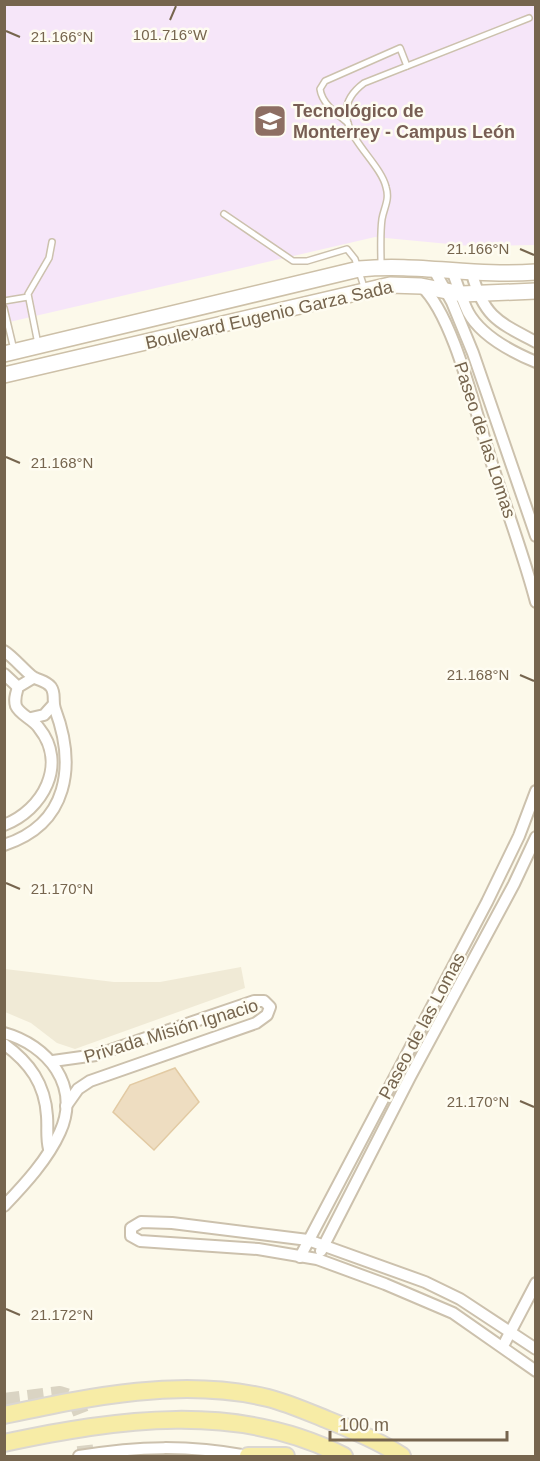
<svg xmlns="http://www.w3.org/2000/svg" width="540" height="1461" font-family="Arial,sans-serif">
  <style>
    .residential { fill: #f0ead6 }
    .education { fill: #f6e6f9 }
    .building { fill: #eeddc1; stroke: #e2caa3; stroke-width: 1.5 }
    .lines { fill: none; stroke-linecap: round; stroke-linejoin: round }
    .primary-tunnel { stroke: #dad4c3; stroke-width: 16; stroke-dasharray: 16 8; stroke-linecap: butt }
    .lane-casing { stroke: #ccc1ad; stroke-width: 8 }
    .street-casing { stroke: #ccc1ad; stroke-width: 14 }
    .secondary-casing { stroke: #cdc0a8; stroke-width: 18 }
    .primary-casing { stroke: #dbd7d1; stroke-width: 20 }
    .lane { stroke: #fff; stroke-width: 5 }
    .street { stroke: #fff; stroke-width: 10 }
    .secondary { stroke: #fff; stroke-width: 15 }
    .primary { stroke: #f7eca6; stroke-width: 16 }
    .ticks { fill: none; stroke: #76654e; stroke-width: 2 }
    .labels { text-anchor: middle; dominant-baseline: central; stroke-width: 5; stroke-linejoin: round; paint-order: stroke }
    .education-label { font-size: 18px; font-weight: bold; fill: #785e54; stroke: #fefcf1; text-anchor: start }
    .street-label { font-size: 18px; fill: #76654e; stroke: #fefcf1 }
    .ticks-label { font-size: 15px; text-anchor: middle; fill: #76654e; stroke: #fefcf1; stroke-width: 5; stroke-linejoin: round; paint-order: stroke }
  </style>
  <rect width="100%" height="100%" fill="#fcf9ea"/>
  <polygon class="residential" points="241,967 245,988 75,1049 57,1043 31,1023 5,1012 5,969 114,982 160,982"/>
  <polygon class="education" points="4,5 535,5 535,245 470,246 375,237 5,323"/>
  <polygon class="building" points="175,1068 199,1102 154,1150 113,1112 130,1085"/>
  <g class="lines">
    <polyline class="primary-tunnel" points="4,1401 60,1394 75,1399 81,1414 86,1456"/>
    <g class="lane-casing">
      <g id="lane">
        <path d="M348,123c-11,-9 -26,-19 -28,-34l5,-8 75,-33 7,18"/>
        <polyline points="224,214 293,261 307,261 347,249 355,259 365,290"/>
        <path d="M381,265c0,-15 -1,-32 1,-46 2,-12 8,-19 4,-32 -7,-31 -70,-68 -22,-104l165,-65"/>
        <polyline points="4,301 28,297"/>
        <polyline points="4,308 14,350"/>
        <polyline points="38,344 28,294 49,258 52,242"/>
      </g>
    </g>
    <g class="street-casing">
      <g id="street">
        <polyline points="434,270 452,302 473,353 536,536"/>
        <path d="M453,273c5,13 9,27 15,39 13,24 44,40 68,50"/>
        <path d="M472,274c12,43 26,48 64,68"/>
        <path d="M421,286c32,28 54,125 68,168 15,50 34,98 47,148"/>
        <path d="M4,651c10,6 25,25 31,27 6,3 11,3 16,9 5,7 1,14 4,22 21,56 14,115 -51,136"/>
        <polyline points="4,674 18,687"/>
        <polyline points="31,718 44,715 53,705"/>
        <path d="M4,825c39,-15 64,-61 35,-97 -6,-9 -19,-13 -23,-22 -2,-7 0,-12 2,-19l15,-9"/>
        <path d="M4,1033c44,12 77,53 56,99 -12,27 -35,52 -56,74"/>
        <path d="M4,1044c26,19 41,40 43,72 1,12 -1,21 2,33"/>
        <polyline points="53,1061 96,1055 254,1001 264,1001 270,1007 267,1015 256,1023 90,1081 78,1089 66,1106"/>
        <polyline points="321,1251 410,1077 514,884 536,837"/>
        <polyline points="300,1257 487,902 519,836 536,791"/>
        <polyline points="503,1346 536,1283"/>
        <polyline points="536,1349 460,1299 425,1282 308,1240 172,1223 141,1222 131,1228 131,1236 140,1241 258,1249 317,1259 385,1284 453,1313 536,1371"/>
        <path d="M79,1456c60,-10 109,-11 169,0"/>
      </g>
    </g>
    <g class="secondary-casing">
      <g id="secondary">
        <path d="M4,354l355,-85c59,-6 116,8 177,3"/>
        <polyline points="4,375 390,285 421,286 462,294 536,291"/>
      </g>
    </g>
    <g class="primary-casing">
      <g id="primary">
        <path d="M4,1415c85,-18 177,-38 264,-17 20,5 40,14 60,22 25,10 51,21 74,36"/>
        <path d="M4,1443c113,-24 233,-42 340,13"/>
        <polyline points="248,1456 286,1456"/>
      </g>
    </g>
    <use href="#lane" class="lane"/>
    <use href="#street" class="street"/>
    <use href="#secondary" class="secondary"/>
    <use href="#primary" class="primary"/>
  </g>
  <path class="ticks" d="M170,20l6,-14M6,31l14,6M520,249l14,6M6,457l14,6M520,675l14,6M6,883l14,6M520,1101l14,6M6,1309l14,6"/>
  <defs>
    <g id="university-square" transform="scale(1.725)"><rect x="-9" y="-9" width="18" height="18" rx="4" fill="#8d6e63" stroke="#fefcf1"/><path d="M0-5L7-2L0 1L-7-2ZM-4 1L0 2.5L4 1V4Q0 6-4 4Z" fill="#fff"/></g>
  </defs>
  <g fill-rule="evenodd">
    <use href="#university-square" x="270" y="121"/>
  </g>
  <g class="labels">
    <g class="education-label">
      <text x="293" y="111">Tecnológico de<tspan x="293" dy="21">Monterrey - Campus León</tspan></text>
    </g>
    <g class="street-label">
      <text transform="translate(269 315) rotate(-13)">Boulevard Eugenio Garza Sada</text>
      <text transform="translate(485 440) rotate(72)">Paseo de las Lomas</text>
      <text transform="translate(422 1026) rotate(-62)">Paseo de las Lomas</text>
      <text transform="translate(171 1031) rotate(-17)">Privada Misión Ignacio</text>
    </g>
  </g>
  <g class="ticks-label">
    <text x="170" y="40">101.716°W</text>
    <text x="62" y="42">21.166°N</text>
    <text x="478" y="254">21.166°N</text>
    <text x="62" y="468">21.168°N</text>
    <text x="478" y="680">21.168°N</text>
    <text x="62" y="894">21.170°N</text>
    <text x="478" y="1107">21.170°N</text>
    <text x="62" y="1320">21.172°N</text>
  </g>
  <rect width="540" height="1461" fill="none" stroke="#76654e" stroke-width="12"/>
  <path d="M330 1431v9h177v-9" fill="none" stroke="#76654e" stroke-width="3"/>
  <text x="339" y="1431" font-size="18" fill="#76654e" stroke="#fefcf1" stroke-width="4.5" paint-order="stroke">100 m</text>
</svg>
